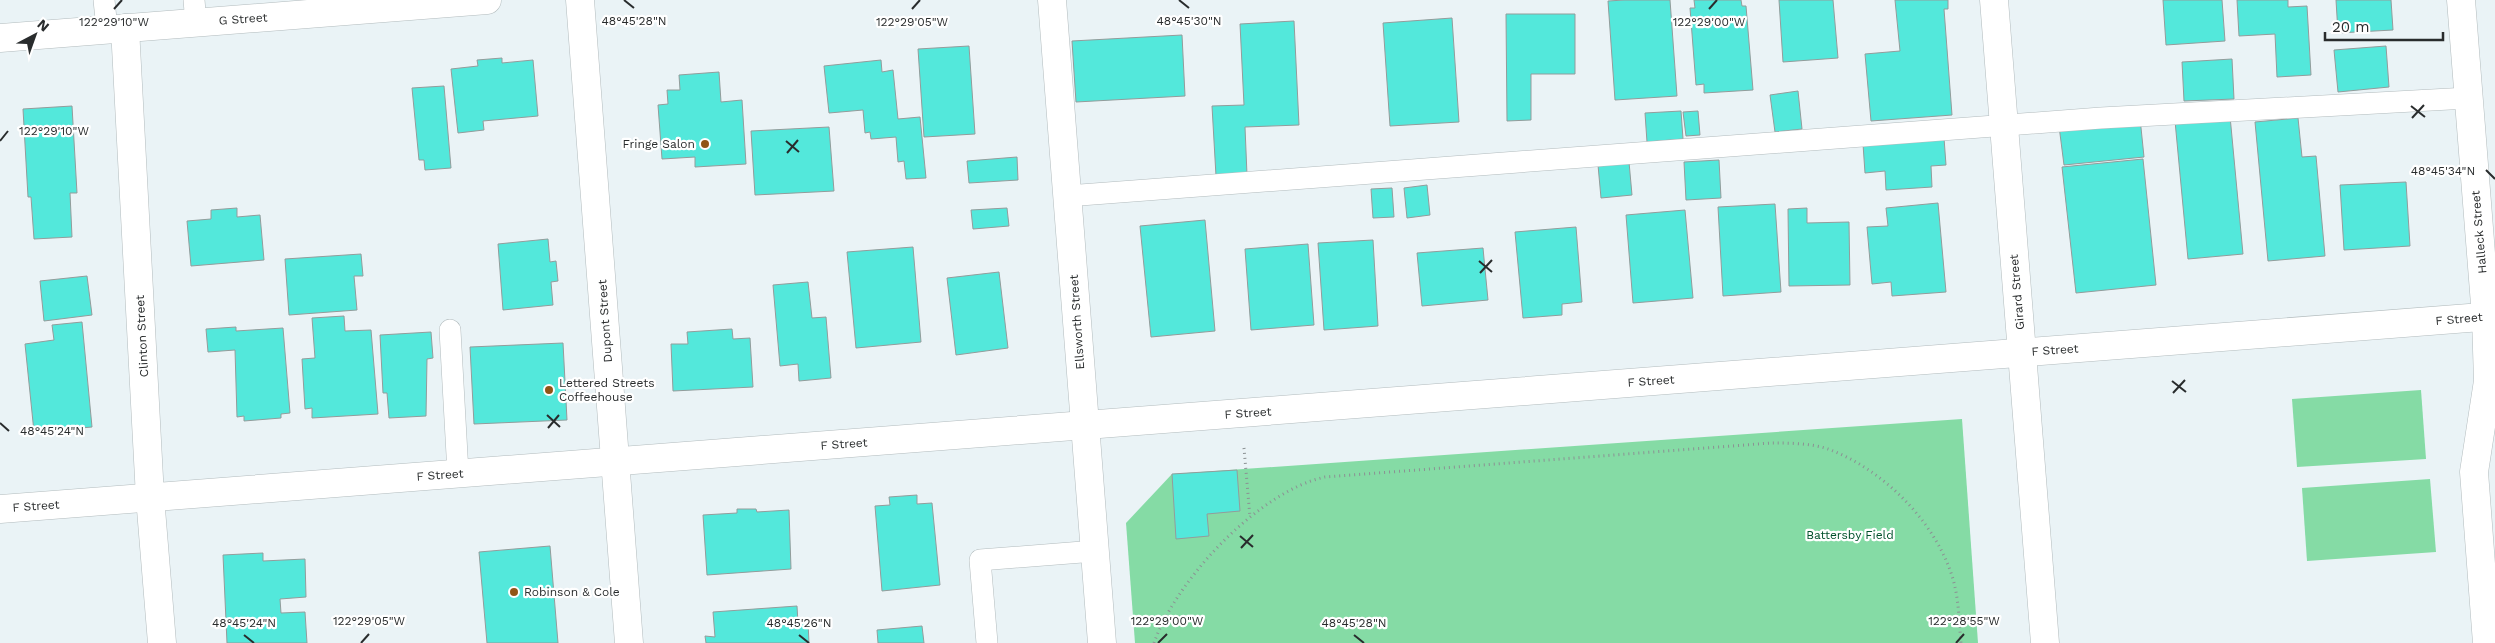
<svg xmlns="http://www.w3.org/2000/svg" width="2495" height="643" font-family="'Work Sans',sans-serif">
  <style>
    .green { fill: #85dba5 }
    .building { fill: #53e8db; stroke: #939c9b }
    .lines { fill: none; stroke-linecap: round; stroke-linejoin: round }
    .service-casing { stroke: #b2bbbd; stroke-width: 22 }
    .minor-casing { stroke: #b2bbbd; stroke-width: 29 }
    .tertiary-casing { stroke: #b2bbbd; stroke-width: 29 }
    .path { stroke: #8b9193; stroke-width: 3; stroke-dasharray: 1 4; stroke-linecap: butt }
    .service { stroke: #fff; stroke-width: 21 }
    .minor { stroke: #fff; stroke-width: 28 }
    .tertiary { stroke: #fff; stroke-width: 28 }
    .ticks { fill: none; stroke: #292c2d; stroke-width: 2 }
    .poi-dot { fill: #915517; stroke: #fff; stroke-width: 2 }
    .labels { text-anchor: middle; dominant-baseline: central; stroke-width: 4.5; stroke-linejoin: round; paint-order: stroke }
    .street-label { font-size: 12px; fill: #292c2d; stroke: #fff }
    .poi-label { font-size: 12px; fill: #292c2d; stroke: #fff; text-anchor: start }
    .park-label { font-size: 12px; fill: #00502b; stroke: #fff }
    .ticks-label { font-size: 12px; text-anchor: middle; fill: #292c2d; stroke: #fff; stroke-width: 4.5; stroke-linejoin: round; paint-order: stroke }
  </style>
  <rect width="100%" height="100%" fill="#eaf3f6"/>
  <g class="green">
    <polygon points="2421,390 2426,459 2297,467 2292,399"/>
    <polygon points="1962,419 1978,643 1135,643 1126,523 1172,474"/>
    <polygon points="2430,479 2436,552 2307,561 2302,488"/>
  </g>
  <g class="building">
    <polygon points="1624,0 1670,0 1677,96 1615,100 1608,1"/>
    <polygon points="1694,0 1741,0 1742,6 1746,6 1753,90 1704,93 1704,84 1696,85 1690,8 1695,8"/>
    <polygon points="1779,0 1833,0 1838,58 1783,62"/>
    <polygon points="1895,0 1948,0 1948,9 1944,9 1952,115 1871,121 1865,54 1900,51"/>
    <polygon points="2163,0 2222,0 2225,41 2166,45"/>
    <polygon points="2237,0 2288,0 2288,7 2307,6 2311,75 2277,77 2275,34 2239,36"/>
    <polygon points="2336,0 2391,0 2393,30 2338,33"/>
    <polygon points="1506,14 1575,14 1575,74 1531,74 1531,120 1507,121"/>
    <polygon points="1452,18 1459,122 1390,126 1383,23"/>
    <polygon points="1294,21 1299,125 1245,127 1247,175 1216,176 1212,106 1244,105 1240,24"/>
    <polygon points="1182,35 1185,96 1076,102 1072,41"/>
    <polygon points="969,46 975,134 924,137 918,49"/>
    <polygon points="2386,46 2389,87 2338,92 2334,50"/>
    <polygon points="502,58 502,63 533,60 538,116 483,121 484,130 458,133 451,69 478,66 477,60"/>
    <polygon points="2232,59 2234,99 2184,101 2182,62"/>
    <polygon points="881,60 882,72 893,70 898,119 920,117 926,178 906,179 904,161 898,162 896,137 871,139 870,132 865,133 863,110 829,113 824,66"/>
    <polygon points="719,72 721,102 742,100 746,164 695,167 695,157 662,159 658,105 668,104 667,90 680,90 679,75"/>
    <polygon points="444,86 451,168 425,170 424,160 419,160 412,88"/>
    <polygon points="1798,91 1802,129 1775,132 1770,95"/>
    <polygon points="72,106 77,193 70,193 72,237 34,239 31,197 28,197 23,109"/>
    <polygon points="1681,111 1683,139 1647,142 1645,113"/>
    <polygon points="1698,111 1700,135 1686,136 1683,112"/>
    <polygon points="2230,116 2243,254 2188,259 2175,121"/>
    <polygon points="2140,118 2144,157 2064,165 2059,126"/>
    <polygon points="2298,118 2302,157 2316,156 2325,256 2268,261 2255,122"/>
    <polygon points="829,127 834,191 755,195 751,131"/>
    <polygon points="1944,138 1946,165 1931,166 1932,187 1886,190 1885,171 1865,173 1863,144"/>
    <polygon points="1017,157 1018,180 969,183 967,161"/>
    <polygon points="2143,159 2156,285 2076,293 2062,167"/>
    <polygon points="1719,160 1721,198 1686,200 1684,162"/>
    <polygon points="1629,162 1632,195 1601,198 1598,165"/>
    <polygon points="2406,182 2410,246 2344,250 2340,185"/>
    <polygon points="1427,185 1430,215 1407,218 1404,188"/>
    <polygon points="1392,188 1394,217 1373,218 1371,189"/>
    <polygon points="1938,203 1946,292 1892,296 1891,282 1872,284 1867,227 1888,226 1886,208"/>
    <polygon points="1775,204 1781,292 1723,296 1718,207"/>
    <polygon points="237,208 237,217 260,215 264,260 191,266 187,221 211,219 211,210"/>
    <polygon points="1007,208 1009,226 973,229 971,210"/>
    <polygon points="1807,208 1807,223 1849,222 1850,285 1789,286 1788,209"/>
    <polygon points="1685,210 1693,298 1633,303 1626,215"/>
    <polygon points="1205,220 1215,331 1151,337 1140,226"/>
    <polygon points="1576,227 1582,302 1562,304 1562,315 1523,318 1515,232"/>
    <polygon points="548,239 550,262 556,261 558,281 551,282 553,305 503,310 498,244"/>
    <polygon points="1373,240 1378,326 1324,330 1318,243"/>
    <polygon points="1308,244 1314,325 1251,330 1245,249"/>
    <polygon points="913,247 921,342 856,348 847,252"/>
    <polygon points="1483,248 1488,300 1422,306 1417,253"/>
    <polygon points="361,254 363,276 354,276 357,310 289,315 285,259"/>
    <polygon points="999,272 1008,348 956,355 947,278"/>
    <polygon points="87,276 92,315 44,321 40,281"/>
    <polygon points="808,282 812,318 826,317 831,378 799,381 798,364 780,366 773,285"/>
    <polygon points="344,316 345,331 371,330 378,414 312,418 312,408 305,409 302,359 315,358 312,318"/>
    <polygon points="82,322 92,427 34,432 25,344 54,340 52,325"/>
    <polygon points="236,327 236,331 283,328 290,413 281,414 281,418 244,421 244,416 237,417 235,350 208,352 206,329"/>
    <polygon points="732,329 733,339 750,338 753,387 673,391 671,344 688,344 687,332"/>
    <polygon points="431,332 433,358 427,359 426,416 389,418 387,393 383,393 380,335"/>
    <polygon points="563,343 567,420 474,424 470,347"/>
    <polygon points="1237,470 1240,511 1207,514 1209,536 1176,539 1172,474"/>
    <polygon points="917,495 917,504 932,503 940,585 882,591 875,506 890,505 889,497"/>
    <polygon points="737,509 756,509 757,512 789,510 791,569 707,575 703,515 737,513"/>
    <polygon points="550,546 558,643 487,643 479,552"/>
    <polygon points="263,553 263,561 305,559 306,597 280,599 281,613 305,612 307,643 227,643 223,555"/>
    <polygon points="797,606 798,623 808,622 809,643 706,643 705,636 715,637 713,612"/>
    <polygon points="922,626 924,643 878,643 877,630"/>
  </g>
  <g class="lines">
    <g class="service-casing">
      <g id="service">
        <polyline points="104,0 107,29"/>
        <polyline points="194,0 196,23"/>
        <polyline points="1067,196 2101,118 2468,98"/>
        <polyline points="450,330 458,473"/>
        <polyline points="987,643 980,560 1095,551"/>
      </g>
    </g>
    <g class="minor-casing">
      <g id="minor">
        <polyline points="1052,0 1102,643"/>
        <polyline points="2461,0 2486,317 2488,381 2474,472 2487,643"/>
        <polyline points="125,28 150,497 162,643"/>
        <polyline points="0,38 487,0"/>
        <polyline points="2022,353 2045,643"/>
      </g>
    </g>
    <g class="tertiary-casing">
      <g id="tertiary">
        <polyline points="580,0 629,643"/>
        <polyline points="1994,0 2022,353"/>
        <polyline points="0,509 2495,316"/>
      </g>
    </g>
    <g class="path">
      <polyline points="1244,448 1250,517"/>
      <path d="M1154,643c22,-63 105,-152 171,-166l446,-34c18,0 39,0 57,6 55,20 108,73 125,130 6,21 6,43 8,64"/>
    </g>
    <use href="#service" class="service"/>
    <use href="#minor" class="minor"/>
    <use href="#tertiary" class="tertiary"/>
  </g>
  <path class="ticks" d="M624,0l10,8M1179,0l10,8M114,9l8,-9M912,9l8,-9M1709,9l8,-9M2411,106l14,11M2412,118l12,-13M0,141l8,-10M786,141l13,11M787,153l11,-13M2486,170l9,9M1479,261l13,11M1480,273l12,-13M2172,381l14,11M2173,393l12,-13M547,415l13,12M0,423l9,8M548,428l11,-13M1240,536l13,11M1241,548l12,-13M244,635l10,8M799,635l10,8M1354,635l10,8M361,643l8,-9M1158,643l9,-9M1956,643l8,-9"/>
  <g class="poi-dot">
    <circle cx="705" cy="144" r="5"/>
    <circle cx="549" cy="390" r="5"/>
    <circle cx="514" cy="592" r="5"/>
  </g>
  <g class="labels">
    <g class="street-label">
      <text transform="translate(243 19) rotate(-4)">G Street</text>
      <text transform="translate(2479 232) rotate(-95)">Halleck Street</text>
      <text transform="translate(2017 292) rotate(-95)">Girard Street</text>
      <text transform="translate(2459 319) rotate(-5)">F Street</text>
      <text transform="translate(605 321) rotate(-94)">Dupont Street</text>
      <text transform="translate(1077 322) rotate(-94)">Ellsworth Street</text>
      <text transform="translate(142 336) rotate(-93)">Clinton Street</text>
      <text transform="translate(2055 350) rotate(-4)">F Street</text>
      <text transform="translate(1651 381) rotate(-4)">F Street</text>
      <text transform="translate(1248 413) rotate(-4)">F Street</text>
      <text transform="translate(844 444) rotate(-4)">F Street</text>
      <text transform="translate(440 475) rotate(-4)">F Street</text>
      <text transform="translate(36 506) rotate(-4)">F Street</text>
    </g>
    <g class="poi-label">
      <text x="695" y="144" text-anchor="end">Fringe Salon</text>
      <text x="559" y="383">Lettered Streets<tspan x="559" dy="14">Coffeehouse</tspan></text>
      <text x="524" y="592">Robinson &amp; Cole</text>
    </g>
    <g class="park-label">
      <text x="1850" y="535">Battersby Field</text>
    </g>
  </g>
  <g class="ticks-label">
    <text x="634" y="25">48°45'28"N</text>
    <text x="1189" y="25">48°45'30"N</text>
    <text x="114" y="26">122°29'10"W</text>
    <text x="912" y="26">122°29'05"W</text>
    <text x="1709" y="26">122°29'00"W</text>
    <text x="54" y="135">122°29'10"W</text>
    <text x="2443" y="175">48°45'34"N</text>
    <text x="52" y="435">48°45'24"N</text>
    <text x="369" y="625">122°29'05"W</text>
    <text x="1167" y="625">122°29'00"W</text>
    <text x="1964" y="625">122°28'55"W</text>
    <text x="244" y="627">48°45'24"N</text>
    <text x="799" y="627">48°45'26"N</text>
    <text x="1354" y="627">48°45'28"N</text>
  </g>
  <g transform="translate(35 35) rotate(41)" stroke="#ffffff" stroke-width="4" paint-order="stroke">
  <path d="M0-4L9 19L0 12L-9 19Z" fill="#292c2d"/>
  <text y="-8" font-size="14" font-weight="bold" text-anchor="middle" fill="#292c2d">N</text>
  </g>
  <path d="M2325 32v8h118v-8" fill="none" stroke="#292c2d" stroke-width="2.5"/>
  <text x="2332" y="32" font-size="15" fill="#292c2d" stroke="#ffffff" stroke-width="4" paint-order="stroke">20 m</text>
</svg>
